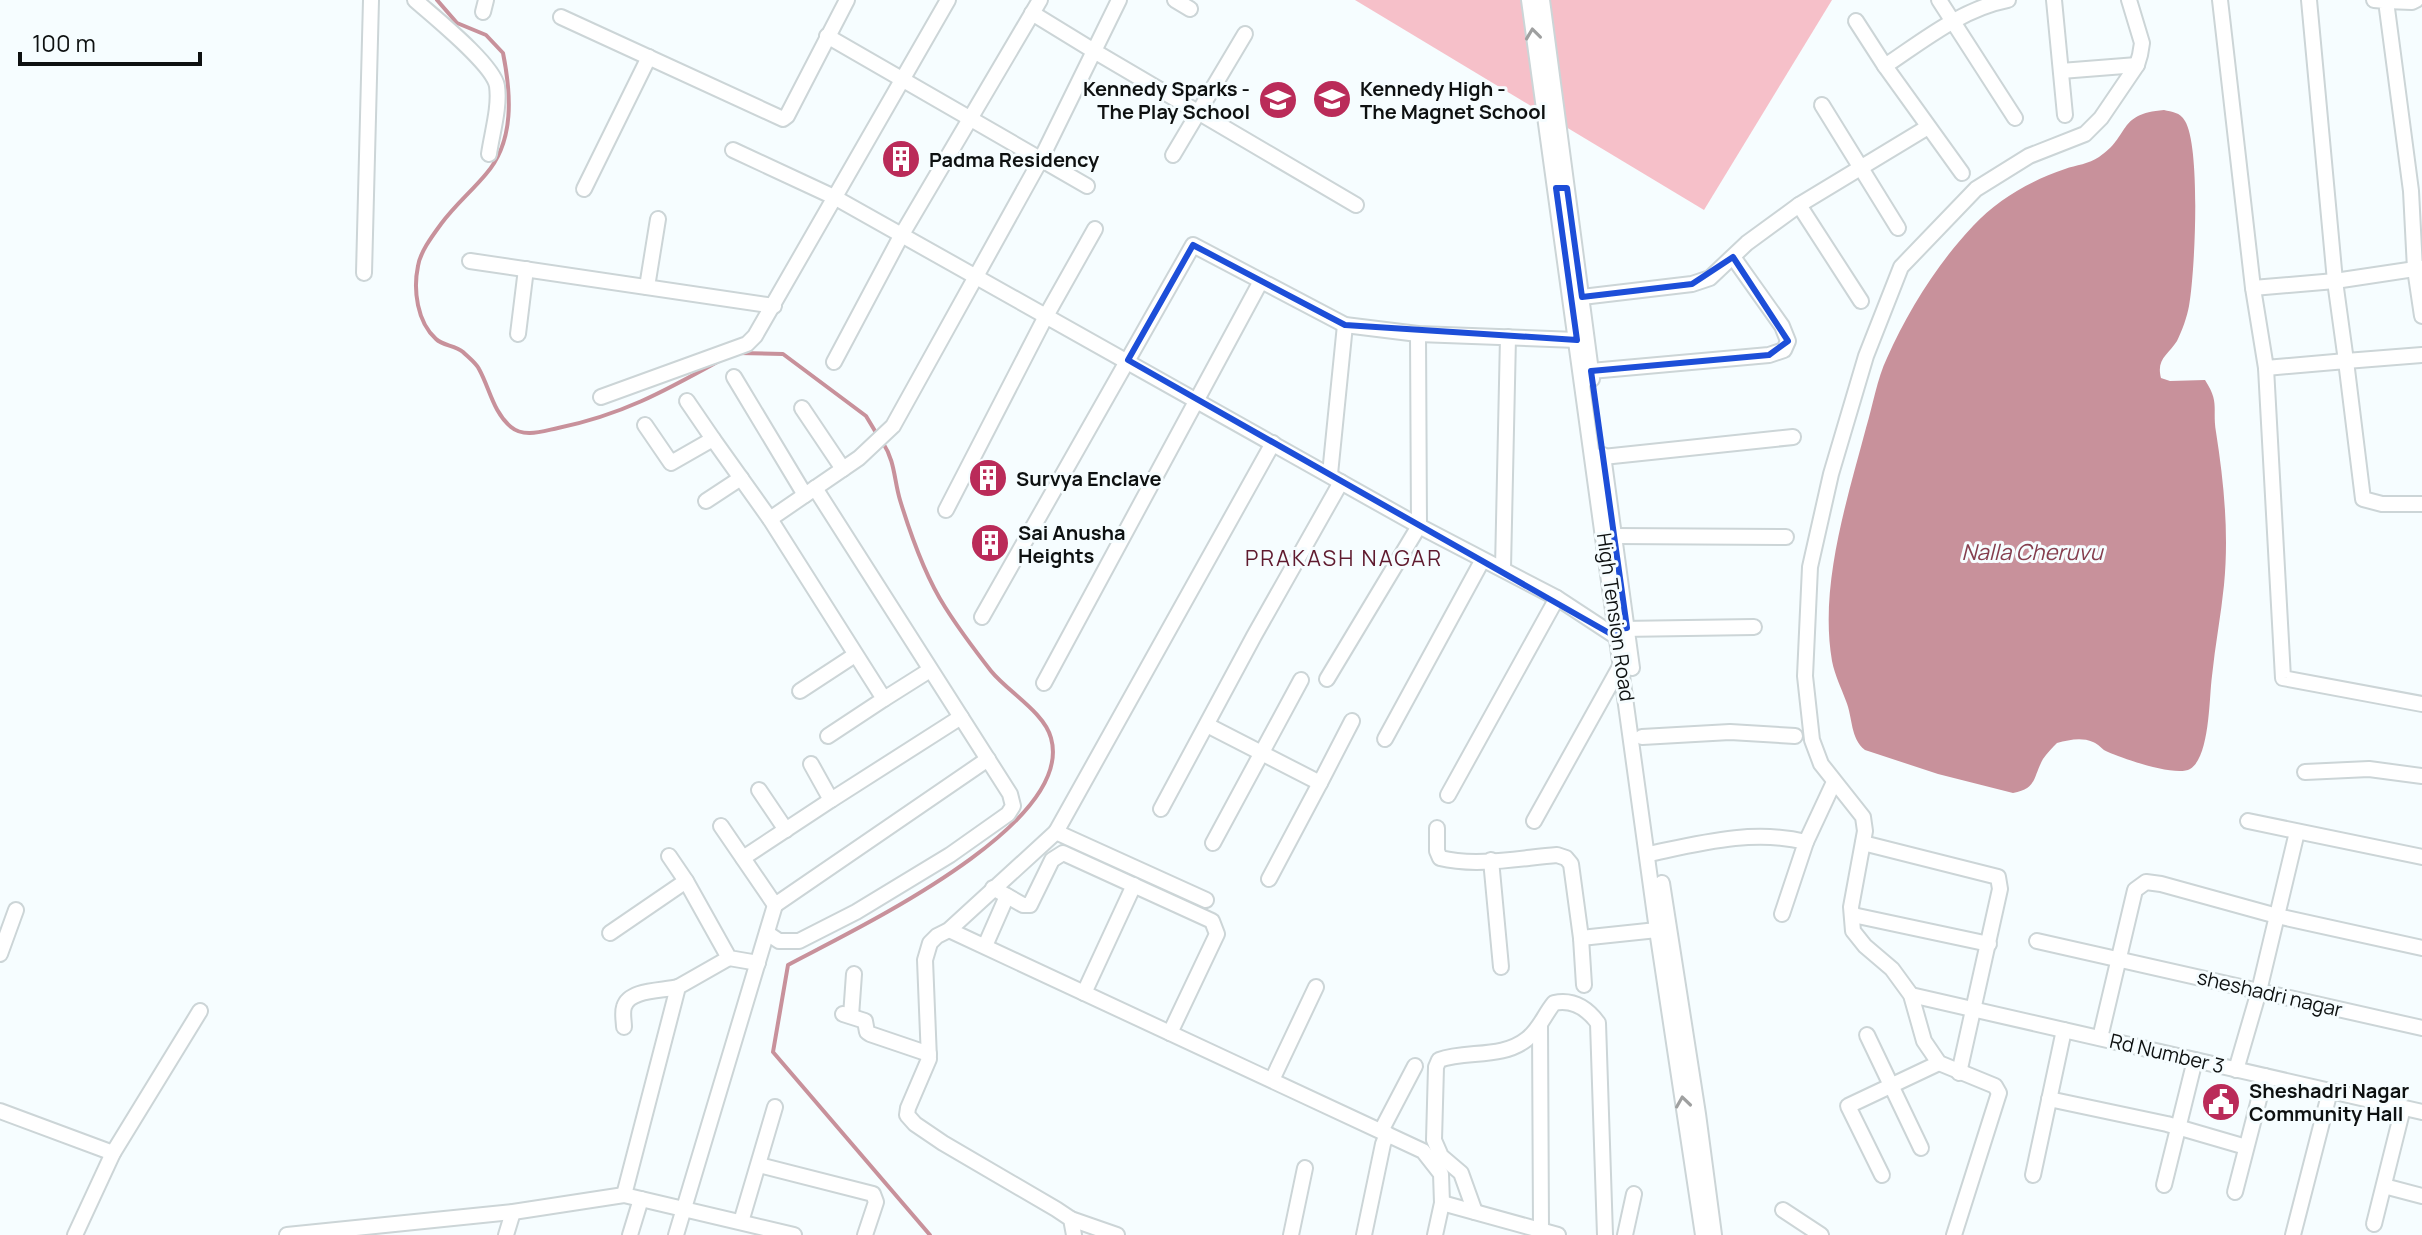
<svg xmlns="http://www.w3.org/2000/svg" width="2422" height="1235" font-family="Manrope,sans-serif">
  <style>
    .green { fill: #f6c0c9 }
    .water { fill: #c8919b }
    .lines { fill: none; stroke-linecap: round; stroke-linejoin: round }
    .stream { stroke: #c8919b; stroke-width: 4 }
    .street-casing { stroke: #ccd5d7; stroke-width: 18 }
    .street { stroke: #fff; stroke-width: 14 }
    .oneway { stroke: #9fa0a0 }
    .marked { fill: none; stroke: #1d4ed8; stroke-width: 6; stroke-linejoin: round }
    .labels { text-anchor: middle; dominant-baseline: central; stroke-width: 6; stroke-linejoin: round; paint-order: stroke }
    .poi-label { font-size: 20px; font-weight: bold; fill: #0e1111; stroke: #f6fdff; text-anchor: start }
    .street-label { font-size: 20px; fill: #0e1111; stroke: #f6fdff }
    .water-label { font-size: 22px; font-style: italic; fill: #853e4e; stroke: #f6fdff }
    .neighbourhood-label { font-size: 22px; letter-spacing: 2px; fill: #5f1a2e; stroke: #f6fdff }
  </style>
  <rect width="100%" height="100%" fill="#f6fdff"/>
  <polygon class="green" points="1355,0 1832,0 1704,210"/>
  <path class="water" d="M2164,110c8,2 16,2 21,11 16,26 10,152 4,185 -2,11 -7,25 -12,35 -9,14 -21,18 -16,37l9,3 35,-1c15,23 7,28 11,52 8,51 13,102 8,153 -3,30 -9,61 -12,91 -3,22 -2,81 -22,93 -14,8 -66,-10 -82,-17 -6,-2 -9,-8 -15,-10 -12,-5 -24,-2 -36,1 -5,5 -10,10 -14,16 -10,18 -6,30 -30,34l-75,-19 -73,-24c-15,-12 -12,-32 -19,-49 -5,-14 -11,-25 -14,-40 -13,-75 15,-161 34,-233 7,-23 11,-49 21,-70 21,-47 50,-94 86,-132 25,-27 57,-45 92,-57 11,-4 24,-5 34,-12 32,-21 17,-43 65,-47z"/>
  <g class="lines">
    <g class="stream">
      <path d="M437,0l20,23 29,12 17,18c8,40 12,88 -17,121 -15,18 -30,30 -45,50 -8,11 -21,28 -23,42 -5,24 -1,56 18,73 7,7 19,6 27,13 5,5 13,11 16,17 11,20 14,43 32,58 13,11 32,4 47,1 63,-13 105,-36 161,-67"/>
      <polyline points="738,353 783,354 866,416 878,436"/>
      <path d="M883,443c12,18 11,37 17,57 11,36 25,76 45,107 12,19 32,46 46,64 17,21 53,41 60,67 25,88 -200,193 -263,227l-15,87 157,183"/>
    </g>
    <g class="street-casing">
      <g id="street">
        <path d="M415,0c19,17 78,64 82,86 3,21 -5,47 -8,68"/>
        <polyline points="1119,0 1094,51 1356,205"/>
        <polyline points="1175,0 1190,9"/>
        <polyline points="1529,0 1657,930 1703,1235"/>
        <polyline points="1542,0 1592,379"/>
        <polyline points="1939,0 2015,118"/>
        <polyline points="2054,0 2065,115"/>
        <polyline points="2220,0 2253,288 2266,368 2346,361 2363,499 2382,504 2422,504"/>
        <polyline points="2309,0 2335,281 2346,361 2422,355"/>
        <polyline points="2374,0 2386,1 2411,191 2415,269 2422,316"/>
        <polyline points="2386,1 2412,2 2416,0"/>
        <polyline points="483,12 486,0"/>
        <polyline points="561,17 783,119 787,116 847,0"/>
        <polyline points="1856,21 1885,66 1962,173"/>
        <polyline points="827,36 1087,186"/>
        <path d="M1885,66c39,-26 77,-57 123,-66"/>
        <polyline points="2061,71 2137,65"/>
        <polyline points="1822,105 1898,228"/>
        <polyline points="733,150 834,197 1419,526 1557,598 1618,638"/>
        <polyline points="1173,155 1245,34"/>
        <polyline points="584,189 649,57"/>
        <polyline points="1799,205 1861,301"/>
        <polyline points="470,261 774,306"/>
        <polyline points="364,273 371,0"/>
        <polyline points="647,287 658,219"/>
        <polyline points="2253,288 2335,281 2422,268"/>
        <polyline points="1582,297 1692,284 1710,278 1747,243 1799,205 1928,127"/>
        <polyline points="518,334 526,269"/>
        <polyline points="834,362 901,236 1040,0"/>
        <polyline points="2266,368 2283,678 2422,704"/>
        <polyline points="1591,371 1769,355 1784,350 1788,341 1782,326 1733,257"/>
        <polyline points="734,377 805,495"/>
        <polyline points="601,397 747,344 755,336 948,0"/>
        <polyline points="687,401 713,439"/>
        <polyline points="802,408 843,469"/>
        <polyline points="645,425 671,463 713,439 770,519 884,699 828,736"/>
        <polyline points="1603,455 1632,668"/>
        <polyline points="1603,457 1793,437"/>
        <polyline points="1330,474 1345,325"/>
        <polyline points="706,501 741,478"/>
        <polyline points="946,510 1046,316 1095,229"/>
        <polyline points="770,519 859,458 893,426 1040,161 1094,51 1032,13"/>
        <polyline points="1615,536 1786,537"/>
        <polyline points="1503,568 1508,337"/>
        <polyline points="982,617 1193,245 1345,325 1418,334 1577,340"/>
        <polyline points="1621,629 1754,627"/>
        <polyline points="1327,679 1419,526 1418,334"/>
        <polyline points="1044,683 1261,281"/>
        <polyline points="800,691 855,655"/>
        <polyline points="884,699 930,670"/>
        <polyline points="1207,725 1320,783 1352,721"/>
        <polyline points="1642,737 1730,732 1795,736"/>
        <polyline points="1385,739 1482,561"/>
        <polyline points="811,764 831,800 961,717"/>
        <polyline points="2305,772 2369,769 2422,776"/>
        <polyline points="759,790 786,830"/>
        <polyline points="1448,795 1557,598"/>
        <polyline points="1161,809 1254,636 1341,482"/>
        <polyline points="1534,821 1622,663"/>
        <polyline points="2248,821 2422,857"/>
        <polyline points="721,826 775,905 988,759"/>
        <path d="M1437,828v23l3,7c36,9 80,0 117,-3l9,3 5,6 10,74 3,47"/>
        <polyline points="1056,832 949,930 937,936 930,943 925,960 929,1059 908,1108 907,1115 915,1124 943,1143 1056,1209 1071,1219 1074,1235"/>
        <polyline points="1806,842 1834,782"/>
        <polyline points="1213,843 1301,680"/>
        <polyline points="1863,843 1998,877 2000,889 1959,1073"/>
        <path d="M1649,854c52,-11 104,-25 157,-12l-24,72"/>
        <polyline points="669,856 686,881 729,958 758,963"/>
        <polyline points="743,858 831,800"/>
        <polyline points="1491,860 1501,967"/>
        <polyline points="1269,879 1320,783"/>
        <polyline points="1662,883 1698,1114 1714,1235"/>
        <polyline points="993,888 1023,905 1030,905 1052,860 1063,853 1212,921 1217,934 1170,1033"/>
        <polyline points="1206,900 1056,832 1273,443"/>
        <polyline points="1853,915 1989,944"/>
        <polyline points="949,930 1423,1151 1441,1174 1442,1203 1435,1235"/>
        <polyline points="610,933 686,881"/>
        <polyline points="767,933 779,941 799,941 856,912 950,855 1008,814 1013,806 1010,794 815,488"/>
        <polyline points="1581,938 1657,930"/>
        <polyline points="2037,941 2422,1028"/>
        <polyline points="985,946 1007,896"/>
        <polyline points="0,954 16,910"/>
        <polyline points="1084,993 1134,885"/>
        <polyline points="1911,995 2422,1112"/>
        <polyline points="843,1014 865,1021 867,1032 870,1034 929,1054"/>
        <polyline points="851,1016 854,974"/>
        <polyline points="1540,1025 1541,1230"/>
        <path d="M624,1027c0,-5 -2,-14 0,-20 5,-18 39,-16 54,-20"/>
        <polyline points="1867,1035 1921,1148"/>
        <polyline points="2100,1038 2135,890 2146,882 2161,884 2277,916 2422,948"/>
        <polyline points="2236,1070 2259,991 2297,832"/>
        <polyline points="1272,1080 1316,987"/>
        <polyline points="2049,1099 2167,1124 2246,1147"/>
        <polyline points="0,1111 113,1153"/>
        <polyline points="1381,1131 1415,1066"/>
        <polyline points="759,1165 873,1194 876,1202 865,1235"/>
        <polyline points="1882,1175 1848,1106 1939,1063"/>
        <polyline points="2033,1175 2064,1030"/>
        <polyline points="2164,1185 2195,1060"/>
        <polyline points="2384,1186 2422,1196"/>
        <polyline points="2235,1192 2265,1076"/>
        <polyline points="624,1195 678,987 729,958"/>
        <polyline points="1442,1203 1558,1235"/>
        <polyline points="1783,1210 1821,1235"/>
        <path d="M1475,1212l-14,-39 -20,-17 -7,-16 2,-73 3,-7c28,-10 63,-1 88,-21 13,-10 17,-24 27,-36 19,-4 33,5 44,20l7,212"/>
        <polyline points="1071,1219 1117,1235"/>
        <polyline points="741,1222 775,1107"/>
        <polyline points="2374,1224 2403,1108"/>
        <polyline points="75,1235 113,1153 200,1011"/>
        <polyline points="287,1235 513,1212 624,1195 794,1235"/>
        <polyline points="506,1235 513,1212"/>
        <polyline points="630,1235 641,1199"/>
        <polyline points="676,1235 775,905"/>
        <polyline points="1291,1235 1305,1168"/>
        <polyline points="1364,1235 1383,1144 1387,1134"/>
        <polyline points="1625,1235 1634,1194"/>
        <polyline points="1954,1235 1999,1093 1995,1086 1939,1063 1924,1041 1911,995 1892,969 1865,946 1853,931 1851,907 1865,831 1863,817 1821,764 1812,740 1805,676 1810,567 1831,474 1866,356 1901,267 1976,189 2029,156 2085,134 2101,118 2137,65 2140,55 2142,43 2129,0"/>
        <polyline points="2293,1235 2330,1091"/>
      </g>
    </g>
    <use href="#street" class="street"/>
  </g>
  <defs><path id="oneway-chevron" d="M-2-3.5L2.5 0L-2 3.5" fill="none" stroke-width="1.6" stroke-linecap="round" stroke-linejoin="round" transform="scale(2)"/></defs>
  <g class="oneway">
    <use href="#oneway-chevron" transform="translate(1533 34) rotate(-97)"/>
    <use href="#oneway-chevron" transform="translate(1683 1102) rotate(-98)"/>
  </g>
  <path class="marked" d="M1556,188h11l15,109 110,-13 41,-27 55,84 -19,14 -178,16 36,257 -10,1 1,9 -490,-278 65,-115 152,80 232,15z"/>
  <defs>
    <g id="school-disc" transform="scale(2)"><circle r="9.5" fill="#ba2b59" stroke="#f6fdff"/><path d="M0-5L7-2L0 1L-7-2ZM-4 1L0 2.5L4 1V4Q0 6-4 4Z" fill="#fff"/></g>
    <g id="building-disc" transform="scale(2)"><circle r="9.5" fill="#ba2b59" stroke="#f6fdff"/><path d="M-4-6H4V6H1V3H-1V6H-4ZM-2.5-4.3h1.7v1.8h-1.7ZM.8-4.3h1.7v1.8H.8ZM-2.5-1h1.7V.8h-1.7ZM.8-1h1.7V.8H.8Z" fill="#fff"/></g>
    <g id="civic-disc" transform="scale(2)"><circle r="9.5" fill="#ba2b59" stroke="#f6fdff"/><path d="M-.6-6.5H3V-4.5H.6V-3L4-1V1h2V6H-6V1h2V-1L-.6-3ZM-1.2 2.5V6h2.4V2.5Z" fill="#fff"/></g>
  </defs>
  <g fill-rule="evenodd">
    <use href="#school-disc" x="1332" y="99"/>
    <use href="#school-disc" x="1278" y="100"/>
    <use href="#building-disc" x="901" y="159"/>
    <use href="#building-disc" x="988" y="478"/>
    <use href="#building-disc" x="990" y="543"/>
    <use href="#civic-disc" x="2221" y="1102"/>
  </g>
  <g class="labels">
    <g class="poi-label">
      <text x="1250" y="88" text-anchor="end">Kennedy Sparks -<tspan x="1250" dy="23">The Play School</tspan></text>
      <text x="1360" y="88">Kennedy High -<tspan x="1360" dy="23">The Magnet School</tspan></text>
      <text x="929" y="159">Padma Residency</text>
      <text x="1016" y="478">Survya Enclave</text>
      <text x="1018" y="532">Sai Anusha<tspan x="1018" dy="23">Heights</tspan></text>
      <text x="2249" y="1090">Sheshadri Nagar<tspan x="2249" dy="23">Community Hall</tspan></text>
    </g>
    <g class="street-label">
      <text transform="translate(1616 617) rotate(82)">High Tension Road</text>
      <text transform="translate(2270 993) rotate(13)">sheshadri nagar</text>
      <text transform="translate(2167 1053) rotate(13)">Rd Number 3</text>
    </g>
    <g class="water-label">
      <text x="2032" y="552">Nalla Cheruvu</text>
    </g>
    <g class="neighbourhood-label">
      <text x="1344" y="558">PRAKASH NAGAR</text>
    </g>
  </g>
  <path d="M20 52v12h180v-12" fill="none" stroke="#0e1111" stroke-width="4"/>
  <text x="32" y="52" font-size="24" fill="#0e1111" stroke="#f6fdff" stroke-width="6" paint-order="stroke">100 m</text>
</svg>
